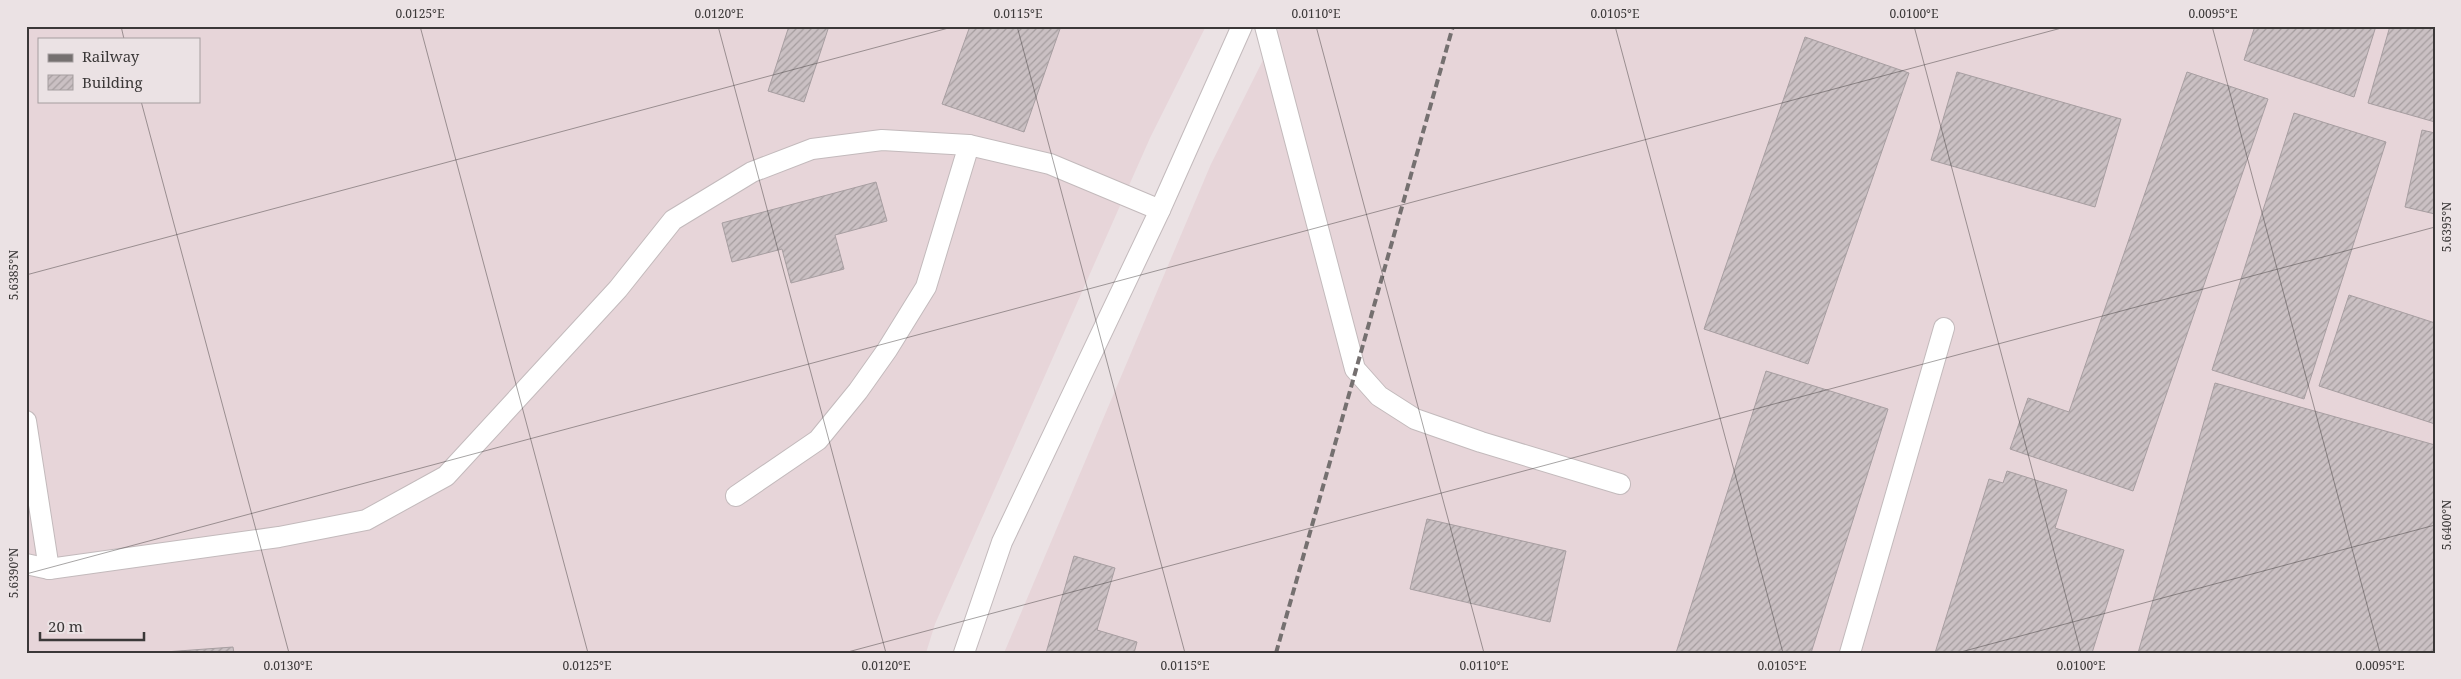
<svg xmlns="http://www.w3.org/2000/svg" width="2461" height="679" font-family="'Noto Serif',serif">
  <style>
    .built { fill: #e7d5d9; fill-rule: evenodd }
    .building { fill: url(#building-hatch); stroke: #a79ea1 }
    .lines { fill: none; stroke-linecap: round; stroke-linejoin: round }
    .lane-casing { stroke: #c3babc; stroke-width: 22 }
    .lane { stroke: #fff; stroke-width: 20 }
    .rail { stroke: #757070; stroke-width: 4; stroke-dasharray: 8 4; stroke-linecap: butt }
    .ticks { fill: none; stroke: #3b3838; stroke-width: 1; stroke-opacity: 0.45 }
    .neatline { fill: none; stroke: #3b3838; stroke-width: 2 }
    .ticks-label { font-size: 12px; text-anchor: middle; fill: #3b3838 }
  </style>
  <defs>
    <pattern id="building-hatch" width="6" height="6" patternUnits="userSpaceOnUse" patternTransform="scale(1.25)"><rect width="6" height="6" fill="#cac0c3"/><path d="M-1 1l2-2M0 6l6-6M5 7l2-2" fill="none" stroke="#a59d9f"/></pattern>
  </defs>
  <rect width="100%" height="100%" fill="#ebe2e4"/>
  <g class="built">
    <path d="M26,26h1180l-56,112 -215,486 -9,29h-900zM39,39h160v62h-160z"/>
    <polygon points="1280,26 2435,26 2435,653 1004,653 1211,164"/>
  </g>
  <g class="building">
    <polygon points="789,26 829,26 804,102 768,91"/>
    <polygon points="970,26 1061,26 1024,132 942,104"/>
    <polygon points="2255,26 2376,26 2354,97 2244,60"/>
    <polygon points="2390,26 2435,26 2435,122 2368,103"/>
    <polygon points="1805,37 1909,73 1808,364 1704,329"/>
    <polygon points="1957,72 2121,119 2095,207 1931,160"/>
    <polygon points="2187,72 2268,99 2133,491 2010,449 2028,398 2069,412"/>
    <polygon points="2294,113 2386,142 2304,399 2212,370"/>
    <polygon points="2422,130 2435,133 2435,214 2405,207"/>
    <polygon points="876,182 887,221 835,235 844,269 791,283 782,249 732,262 722,223"/>
    <polygon points="2349,295 2435,323 2435,424 2319,386"/>
    <polygon points="1766,371 1888,409 1811,653 1676,653"/>
    <polygon points="2215,383 2435,445 2435,653 2138,653"/>
    <polygon points="2007,471 2067,490 2055,528 2124,550 2092,653 1935,653 1989,479 2003,483"/>
    <polygon points="1427,519 1566,551 1550,622 1410,589"/>
    <polygon points="1074,556 1115,568 1097,630 1137,642 1134,653 1046,653"/>
    <polygon points="233,647 234,653 151,653"/>
  </g>
  <g class="lines">
    <g class="lane-casing">
      <g id="lane">
        <polyline points="1265,26 1355,369 1379,396 1415,419 1481,442 1620,484"/>
        <polyline points="26,421 49,569"/>
        <polyline points="736,496 818,440 858,391 887,350 926,287 969,145"/>
        <polyline points="26,564 49,569 279,537 366,520 446,476 618,289 673,220 752,172 812,149 882,140 969,145 1050,164 1160,210"/>
        <polyline points="964,653 1002,542 1160,210 1242,26"/>
        <polyline points="1850,653 1944,328"/>
      </g>
    </g>
    <use href="#lane" class="lane"/>
    <polyline class="rail" points="1276,653 1453,26"/>
  </g>
  <path class="ticks" d="M121,26l3,13M420,26l168,627M718,26l168,627M1017,26l168,627M1316,26l168,627M1615,26l168,627M1914,26l167,627M2212,26l168,627M141,101l148,552M26,275l930,-249M26,574l2043,-548M844,653l1591,-426M1957,653l478,-128"/>
  <rect width="2461" height="679" fill="none" stroke="#ebe2e4" stroke-width="55"/>
  <rect x="38" y="38" width="162" height="65" fill="#ebe2e4" stroke="#a59e9f"/>
  <rect x="48" y="54" width="25" height="8" fill="#757070" stroke="#a59e9f"/>
  <text x="82" y="62" font-size="15" fill="#3b3838">Railway</text>
  <rect x="48" y="75" width="25" height="15" fill="url(#building-hatch)" stroke="#a59e9f"/>
  <text x="82" y="88" font-size="15" fill="#3b3838">Building</text>
  <path d="M40 632v8h104v-8" fill="none" stroke="#3b3838" stroke-width="2.5"/>
  <text x="48" y="632" font-size="15" fill="#3b3838" stroke="#ebe2e4" stroke-width="4" paint-order="stroke">20 m</text>
  <rect x="28" y="28" width="2406" height="624" class="neatline"/>
  <g class="ticks-label">
    <text x="420" y="18">0.0125°E</text>
    <text x="719" y="18">0.0120°E</text>
    <text x="1018" y="18">0.0115°E</text>
    <text x="1316" y="18">0.0110°E</text>
    <text x="1615" y="18">0.0105°E</text>
    <text x="1914" y="18">0.0100°E</text>
    <text x="2213" y="18">0.0095°E</text>
    <text transform="translate(2447 227) rotate(-90)" y="4">5.6395°N</text>
    <text transform="translate(14 275) rotate(-90)" y="4">5.6385°N</text>
    <text transform="translate(2447 525) rotate(-90)" y="4">5.6400°N</text>
    <text transform="translate(14 573) rotate(-90)" y="4">5.6390°N</text>
    <text x="288" y="670">0.0130°E</text>
    <text x="587" y="670">0.0125°E</text>
    <text x="886" y="670">0.0120°E</text>
    <text x="1185" y="670">0.0115°E</text>
    <text x="1484" y="670">0.0110°E</text>
    <text x="1782" y="670">0.0105°E</text>
    <text x="2081" y="670">0.0100°E</text>
    <text x="2380" y="670">0.0095°E</text>
  </g>
</svg>
